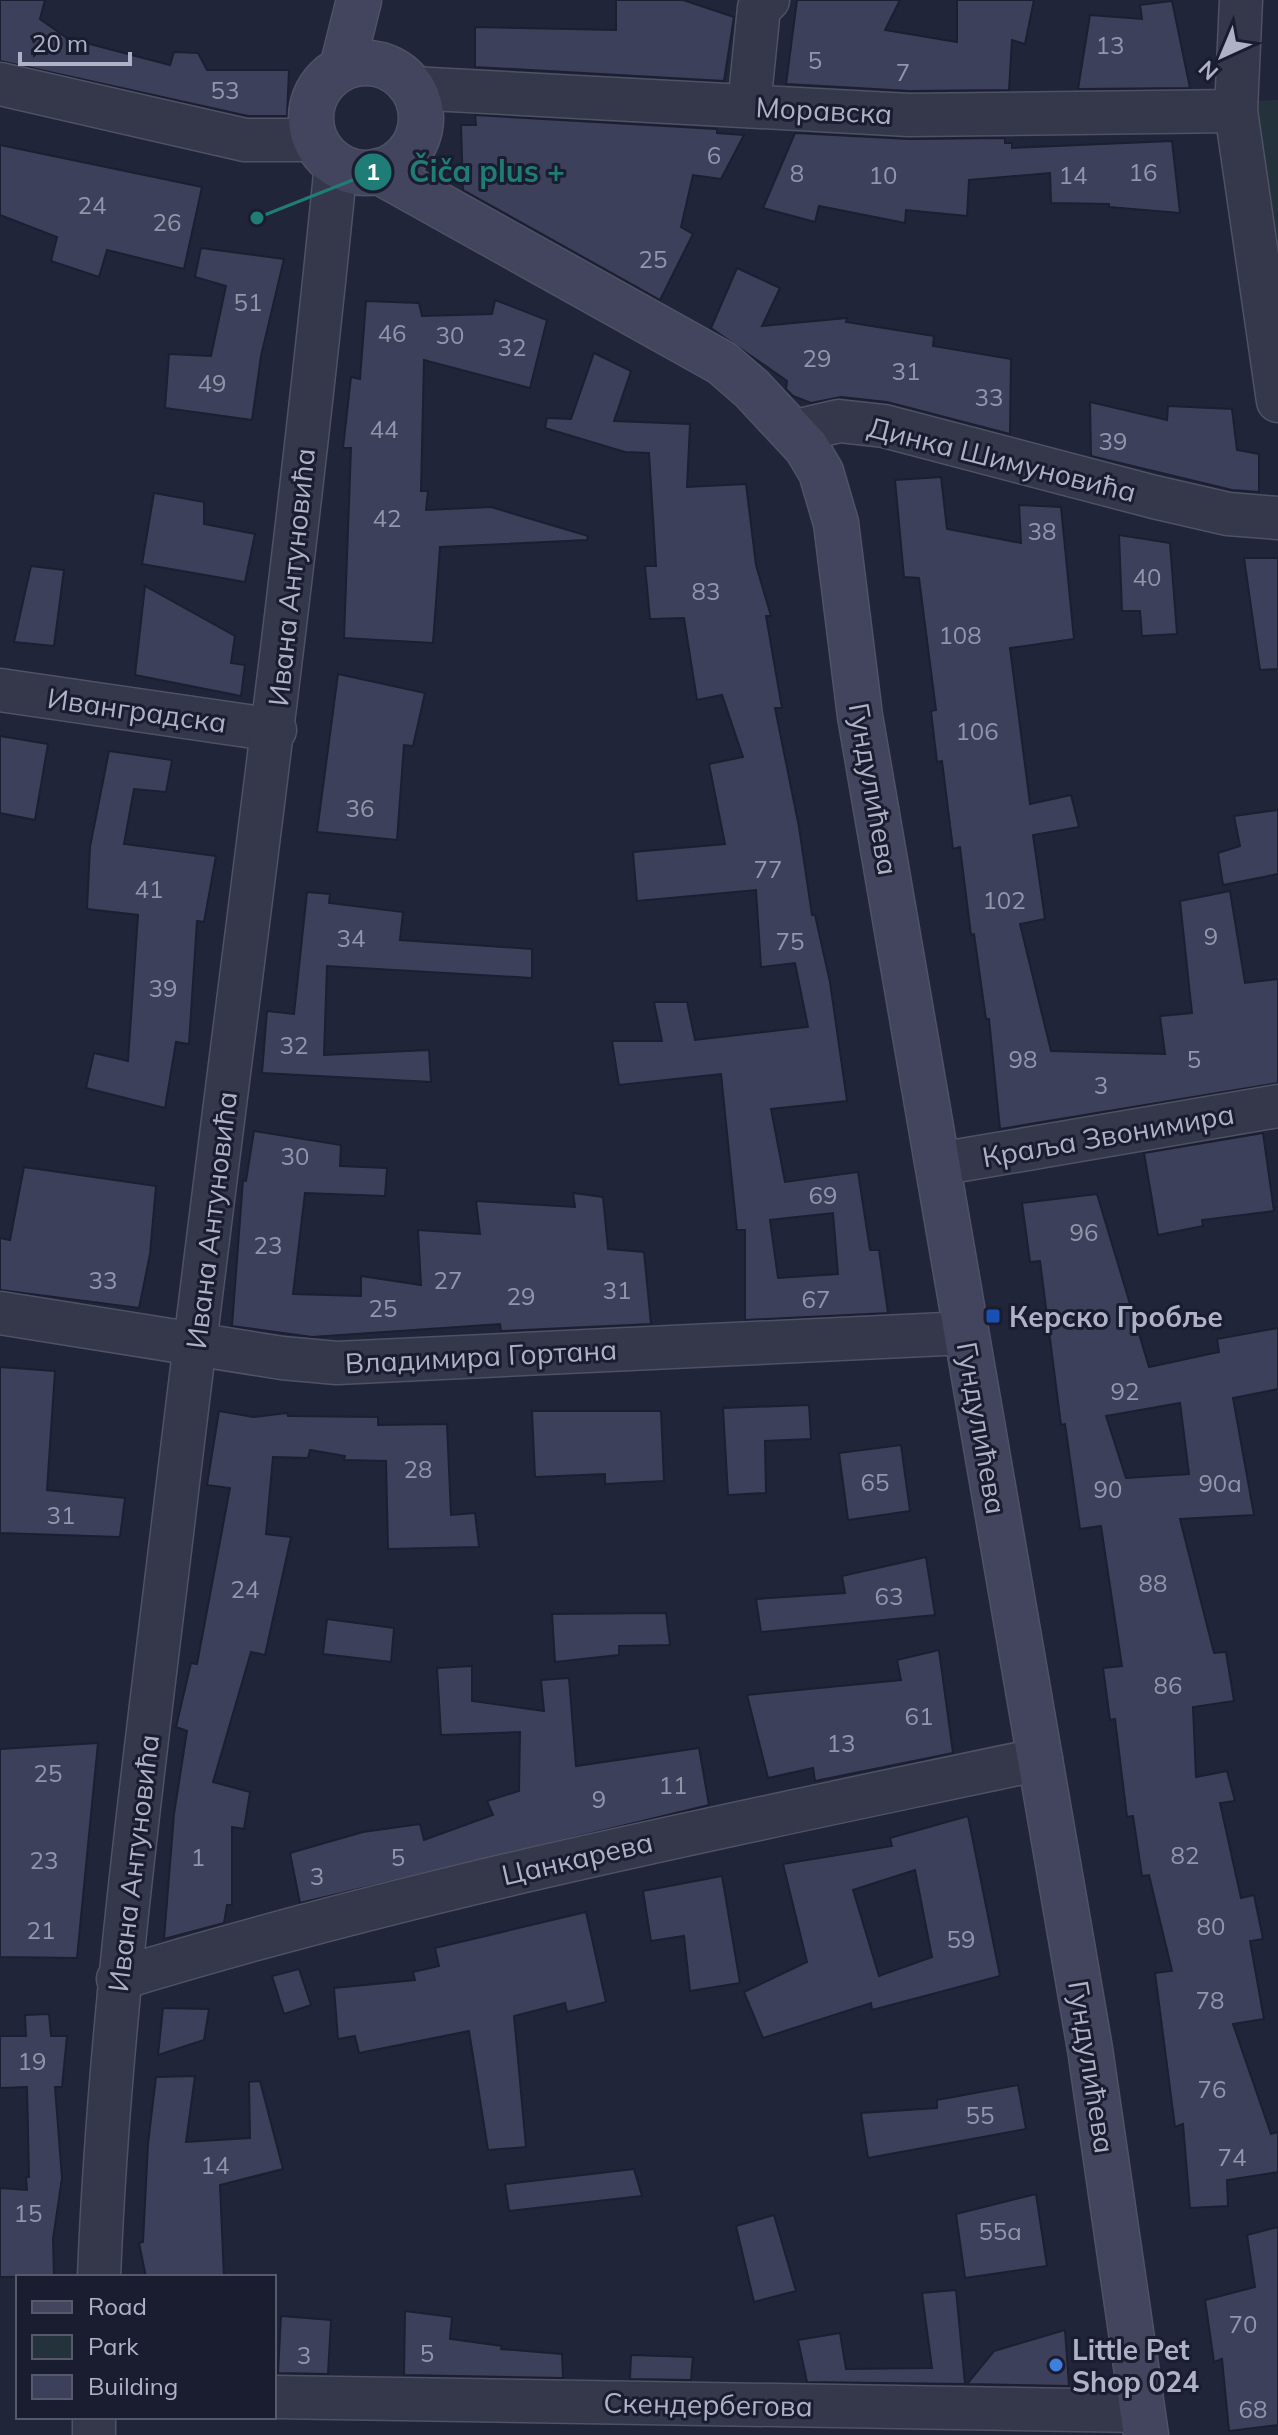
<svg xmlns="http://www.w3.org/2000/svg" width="1278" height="2435" font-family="Mulish,sans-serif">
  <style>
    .green { fill: #23323b }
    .building { fill: #3c405a; stroke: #1c1f31; stroke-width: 2; fill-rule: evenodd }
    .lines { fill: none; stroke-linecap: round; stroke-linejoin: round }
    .street-casing { stroke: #4f5265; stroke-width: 45 }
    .secondary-casing { stroke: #4f5265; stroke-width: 47 }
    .street { stroke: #34384a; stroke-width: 42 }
    .secondary { stroke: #42455d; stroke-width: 44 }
    .transit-dot { fill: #1a4fb4; stroke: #1a1d2f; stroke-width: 3 }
    .shop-dot { fill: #3f7fe0; stroke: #1a1d2f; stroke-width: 3 }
    .labels { text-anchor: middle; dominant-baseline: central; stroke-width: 6; stroke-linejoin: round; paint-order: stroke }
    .number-label { font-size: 24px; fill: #9296ab }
    .street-label { font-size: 28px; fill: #afb2c6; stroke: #1a1d2f }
    .poi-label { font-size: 28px; font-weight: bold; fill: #afb2c6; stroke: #1a1d2f; text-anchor: start }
    .leader { fill: none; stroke: #1f7c77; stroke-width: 3 }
    .callout-dot { fill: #1f7c77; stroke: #1a1d2f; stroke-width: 3 }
    .mark-label { font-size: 24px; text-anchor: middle; font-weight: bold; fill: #fff }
    .callout-label { font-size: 30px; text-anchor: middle; font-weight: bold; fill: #1f7c77; stroke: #1a1d2f; stroke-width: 6; stroke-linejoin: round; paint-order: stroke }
  </style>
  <rect width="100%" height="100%" fill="#21253a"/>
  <polygon class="green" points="1278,100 1278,419 1227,102"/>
  <g class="building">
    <polygon points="0,0 45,0 40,19 67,38 170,65 174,52 198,53 207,70 289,70 287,116 248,116 0,61"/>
    <polygon points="616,0 683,0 734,17 724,81 475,67 475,27 616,30"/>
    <polygon points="797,0 900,0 885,30 957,42 957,0 1034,0 1025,44 1012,40 1009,90 910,91 786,84"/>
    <polygon points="1172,1 1190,88 1078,89 1090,15 1142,19 1140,5"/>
    <polygon points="475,115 717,129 717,133 744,135 721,179 693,175 681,227 693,234 660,300 463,190 461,125 476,125"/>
    <polygon points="795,133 909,139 1005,138 1005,143 1012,143 1012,148 1172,141 1180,213 1109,207 1109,204 1051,203 1050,173 969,180 967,216 906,210 905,223 819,206 815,222 763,208"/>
    <polygon points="0,145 202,187 184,269 107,250 99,277 51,261 57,237 0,215"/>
    <polygon points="201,248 284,259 261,356 252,420 165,408 169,354 211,356 226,286 195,277"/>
    <polygon points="737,268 780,288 762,326 847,318 846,322 934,336 933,346 1011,359 1010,434 887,402 841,397 811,403 793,396 786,389 787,381 711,328"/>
    <polygon points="495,300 547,320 530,388 424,360 421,491 428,491 426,510 491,507 588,536 587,540 440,547 433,643 344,638 351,448 343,448 351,377 360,379 366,301 419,303 422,316 492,314"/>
    <path d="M594,353l37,18 -17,50 76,3 -3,63 59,-3 10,81 15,51h-5l16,92h-7l24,119 13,88h3l15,67 17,119 -76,8 14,73 73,-10 12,78h9l9,63 -143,7v-90h-8l-16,-156 -102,11 -7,-44h50l-8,-39h33l8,38 113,-13 -13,-64 -34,4 -5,-77 -119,11 -4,-49 92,-8 -16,-80 34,-7 -21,-62 -25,5 -13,-82 -34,1 -5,-53h11l-7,-113 -24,-1 -80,-24 2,-10 24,1zM833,1213l5,61 -60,4 -8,-58z"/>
    <polygon points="1090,402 1167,420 1168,406 1232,409 1237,450 1259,454 1259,492 1232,490 1091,456"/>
    <polygon points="941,477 947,529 1021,543 1019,505 1061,507 1074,639 1010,648 1030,804 1071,795 1079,827 1033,835 1045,919 1020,924 1051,1051 1165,1054 1160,1016 1192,1013 1180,901 1230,891 1245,983 1278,979 1278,1083 1000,1129 989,1019 986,1019 974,934 971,935 960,847 953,849 942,761 937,762 931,711 936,710 919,578 904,577 895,480"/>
    <polygon points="154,493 204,502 204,524 255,534 245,582 142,564"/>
    <polygon points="1119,535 1170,543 1177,634 1142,636 1140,611 1122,611"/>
    <polygon points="1244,558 1278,558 1278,669 1260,670"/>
    <polygon points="31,566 64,570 54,646 14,642"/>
    <polygon points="145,586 235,636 231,663 245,665 241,696 135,675"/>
    <polygon points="338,674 425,693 413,746 404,745 397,840 317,832"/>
    <polygon points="0,736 48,744 35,820 0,813"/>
    <polygon points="109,751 172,760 166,792 134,789 124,844 216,856 204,922 197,921 189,1044 176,1042 165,1108 86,1088 94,1053 128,1061 138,915 87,909 90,847"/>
    <polygon points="1278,810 1278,874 1223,885 1218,853 1240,846 1234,816"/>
    <polygon points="307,892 330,894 329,903 403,912 400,940 532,949 532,978 327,966 324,1055 429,1050 431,1082 262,1073 267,1011 294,1014"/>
    <polygon points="254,1131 341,1145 340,1166 387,1168 385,1196 305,1193 293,1294 361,1296 361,1276 421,1285 418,1230 480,1234 476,1201 575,1207 573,1193 603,1197 608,1249 644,1252 651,1324 501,1331 500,1324 312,1337 232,1326 243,1180 246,1181"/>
    <polygon points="1263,1133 1274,1211 1202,1220 1203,1226 1158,1235 1144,1153"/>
    <polygon points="24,1167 156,1186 150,1254 139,1308 0,1290 0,1238 10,1240"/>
    <path d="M1097,1194l52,173 70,-15 -2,-13 61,-11v61l-45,9 21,117 -74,4 34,134 12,-1 8,49 -41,6 3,70 31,-6 8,30 -15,2 21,95 13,-3 9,44 -13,2 14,78 -31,5 38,110 7,-2v40l-51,8 1,26 -38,2 -7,-84 -8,3 -20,-154 17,-2 -23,-96 -7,1 -9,-60 -6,1 -12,-98 -5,1 -7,-52 19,-2 -21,-140 -21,3 -15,-105 -4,1 -21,-164 -10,1 -8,-59zM1180,1403l9,71 -63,4 -20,-62z"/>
    <polygon points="0,1367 55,1371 47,1490 125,1498 120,1537 0,1533"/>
    <polygon points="809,1405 811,1439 765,1441 766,1493 728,1495 723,1408"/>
    <polygon points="219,1411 253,1417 287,1413 288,1416 378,1417 378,1425 447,1424 451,1515 475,1513 479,1547 388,1549 386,1461 344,1460 345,1456 310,1450 308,1458 273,1457 266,1534 291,1537 265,1655 251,1652 213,1782 250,1792 244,1829 232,1827 232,1905 227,1905 224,1923 164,1939 174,1814 187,1731 176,1727 191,1663 197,1664 230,1488 207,1485"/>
    <polygon points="532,1411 661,1411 664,1481 605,1484 605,1474 535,1477"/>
    <polygon points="901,1445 910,1511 848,1520 839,1453"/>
    <polygon points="926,1557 935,1615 761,1632 756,1599 845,1593 842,1576"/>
    <polygon points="666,1613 670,1645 619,1646 619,1655 555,1662 552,1614"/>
    <polygon points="327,1619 394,1628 391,1662 323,1654"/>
    <polygon points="939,1650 953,1753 815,1781 813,1768 768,1778 747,1695 901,1680 897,1660"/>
    <polygon points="472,1666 472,1701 544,1711 541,1680 569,1678 576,1766 699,1748 709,1805 300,1903 290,1853 363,1832 420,1824 424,1840 493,1815 487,1801 519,1791 520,1732 441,1735 437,1668"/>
    <polygon points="98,1743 77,1958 0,1957 0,1749"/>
    <path d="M968,1816l32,160 -128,34 -1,-7 -108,35 -19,-46 63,-30 -24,-98 109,-18 -2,-8zM915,1870l17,87 -53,19 -26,-86z"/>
    <polygon points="722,1876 740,1983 690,1991 684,1936 651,1941 643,1891"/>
    <polygon points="586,1912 606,2002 567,2012 565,2003 514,2016 526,2147 488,2150 469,2031 359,2053 355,2036 338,2039 334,1988 415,1980 413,1972 439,1966 435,1948"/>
    <polygon points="299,1969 311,2005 284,2014 272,1976"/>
    <polygon points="163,2008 209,2009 204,2040 158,2055"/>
    <polygon points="49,2014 51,2036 67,2036 62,2087 55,2087 62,2178 53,2239 54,2277 0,2277 0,2188 27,2190 26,2177 29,2177 27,2087 0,2088 0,2036 26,2036 25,2015"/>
    <polygon points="195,2076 186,2142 250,2138 249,2082 260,2081 283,2169 220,2185 224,2277 146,2277 139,2243 143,2242 148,2144 156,2077"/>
    <polygon points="1018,2085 1026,2129 868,2158 861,2113 937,2108 937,2100"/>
    <polygon points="634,2169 642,2196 509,2211 505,2184"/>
    <polygon points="1036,2194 1047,2266 965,2278 956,2214"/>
    <polygon points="774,2215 796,2291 754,2302 736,2226"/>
    <polygon points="1278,2227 1278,2425 1229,2431 1222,2359 1214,2362 1205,2300 1255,2287 1247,2235"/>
    <polygon points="956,2290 965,2384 807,2382 798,2340 840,2333 846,2369 932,2368 922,2293"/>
    <polygon points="405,2311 452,2317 450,2339 502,2346 501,2349 562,2354 563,2378 404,2375"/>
    <polygon points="281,2316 331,2320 328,2374 278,2373"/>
    <polygon points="1065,2330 1069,2386 967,2384 994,2351"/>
    <polygon points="631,2355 693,2357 691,2380 630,2379"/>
  </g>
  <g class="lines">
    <g class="street-casing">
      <g id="street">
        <polyline points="1241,0 1236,111 1278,401"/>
        <polyline points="0,84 245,140 316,140"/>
        <polyline points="412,88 909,115 1236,111"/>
        <polyline points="749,106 759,8 768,0"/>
        <polyline points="792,432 839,421 884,426 1154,497 1228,514 1278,518"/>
        <polyline points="0,690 275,730"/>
        <polyline points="939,1164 1278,1106"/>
        <polyline points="0,1313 282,1358 337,1363 966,1333"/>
        <path d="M118,1979c304,-93 612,-154 923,-220"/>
        <path d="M99,2277c10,-250 43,-496 73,-744 54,-457 119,-912 164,-1369"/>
        <polyline points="274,2397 1142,2411"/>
        <polyline points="94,2435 94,2417"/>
      </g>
    </g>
    <g class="secondary-casing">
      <g id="secondary">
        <circle cx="366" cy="118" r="55"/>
        <polyline points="342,68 359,0"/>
        <polyline points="378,171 722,363 752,389 806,447 821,472 836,523 860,716 1090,2049 1146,2435"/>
      </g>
    </g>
    <use href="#street" class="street"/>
    <use href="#secondary" class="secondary"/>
  </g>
  <rect class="transit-dot" x="985" y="1308" width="16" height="16" rx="4"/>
  <circle class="shop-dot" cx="1056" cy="2365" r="8"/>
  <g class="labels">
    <g class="number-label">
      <text x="1110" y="45">13</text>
      <text x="815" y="60">5</text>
      <text x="903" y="72">7</text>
      <text x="225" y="90">53</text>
      <text x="714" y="155">6</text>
      <text x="1143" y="172">16</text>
      <text x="797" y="173">8</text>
      <text x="883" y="175">10</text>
      <text x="1073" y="175">14</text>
      <text x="92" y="205">24</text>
      <text x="167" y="222">26</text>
      <text x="653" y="259">25</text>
      <text x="248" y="302">51</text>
      <text x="392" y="333">46</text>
      <text x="450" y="335">30</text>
      <text x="512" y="347">32</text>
      <text x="817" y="358">29</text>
      <text x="906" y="371">31</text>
      <text x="212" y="383">49</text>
      <text x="989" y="397">33</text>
      <text x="384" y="429">44</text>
      <text x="1113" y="441">39</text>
      <text x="387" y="518">42</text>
      <text x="1042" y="531">38</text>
      <text x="1147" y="577">40</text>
      <text x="706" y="591">83</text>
      <text x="960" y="635">108</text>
      <text x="977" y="731">106</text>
      <text x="360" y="808">36</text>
      <text x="768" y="869">77</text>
      <text x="149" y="889">41</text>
      <text x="1004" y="900">102</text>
      <text x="1211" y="936">9</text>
      <text x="351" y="938">34</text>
      <text x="790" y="941">75</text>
      <text x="163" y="988">39</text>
      <text x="294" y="1045">32</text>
      <text x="1023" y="1059">98</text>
      <text x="1194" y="1059">5</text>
      <text x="1101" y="1085">3</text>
      <text x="295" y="1156">30</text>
      <text x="823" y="1195">69</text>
      <text x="1084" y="1232">96</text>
      <text x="268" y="1245">23</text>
      <text x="103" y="1280">33</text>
      <text x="448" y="1280">27</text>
      <text x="617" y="1290">31</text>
      <text x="521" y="1296">29</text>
      <text x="816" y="1299">67</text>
      <text x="383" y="1308">25</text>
      <text x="1125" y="1391">92</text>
      <text x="418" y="1469">28</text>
      <text x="875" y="1482">65</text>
      <text x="1220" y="1483">90a</text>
      <text x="1108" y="1489">90</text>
      <text x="61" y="1515">31</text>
      <text x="1153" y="1583">88</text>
      <text x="245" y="1589">24</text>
      <text x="889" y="1596">63</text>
      <text x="1168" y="1685">86</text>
      <text x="919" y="1716">61</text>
      <text x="841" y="1743">13</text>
      <text x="48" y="1773">25</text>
      <text x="673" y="1785">11</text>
      <text x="599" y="1799">9</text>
      <text x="1185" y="1855">82</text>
      <text x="198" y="1857">1</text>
      <text x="398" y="1857">5</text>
      <text x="44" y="1860">23</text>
      <text x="317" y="1876">3</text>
      <text x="1211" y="1926">80</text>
      <text x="41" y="1930">21</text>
      <text x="961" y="1939">59</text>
      <text x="1210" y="2000">78</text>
      <text x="32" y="2061">19</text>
      <text x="1212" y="2089">76</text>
      <text x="980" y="2115">55</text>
      <text x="1232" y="2157">74</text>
      <text x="215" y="2165">14</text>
      <text x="28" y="2213">15</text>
      <text x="1000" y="2231">55a</text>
      <text x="1243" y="2324">70</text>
      <text x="427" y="2353">5</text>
      <text x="304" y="2355">3</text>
      <text x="1253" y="2409">68</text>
    </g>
    <g class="street-label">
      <text transform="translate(824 110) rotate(3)">Моравска</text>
      <text transform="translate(1002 459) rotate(14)">Динка Шимуновића</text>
      <text transform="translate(291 577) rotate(-84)">Ивана Антуновића</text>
      <text transform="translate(137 710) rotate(8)">Иванградска</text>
      <text transform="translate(874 789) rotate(80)">Гундулићева</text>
      <text transform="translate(1108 1135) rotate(-10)">Краља Звонимира</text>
      <text transform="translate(211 1220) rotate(-83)">Ивана Антуновића</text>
      <text transform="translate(481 1356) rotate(-3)">Владимира Гортана</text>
      <text transform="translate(982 1428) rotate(80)">Гундулићева</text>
      <text transform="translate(577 1858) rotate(-13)">Цанкарева</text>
      <text transform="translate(133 1863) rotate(-83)">Ивана Антуновића</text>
      <text transform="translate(1092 2067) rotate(81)">Гундулићева</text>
      <text transform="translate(708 2404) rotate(1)">Скендербегова</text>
    </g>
    <g class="poi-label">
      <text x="1009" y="1316">Керско Гробље</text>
      <text x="1072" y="2349">Little Pet<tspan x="1072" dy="32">Shop 024</tspan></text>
    </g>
  </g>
  <path class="leader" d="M257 218L373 172"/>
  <g class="callout-dot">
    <circle cx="257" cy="218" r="8"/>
    <circle cx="373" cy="172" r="20"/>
  </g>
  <g class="mark-label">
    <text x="373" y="180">1</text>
  </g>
  <g class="callout-label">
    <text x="487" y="182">Čiča plus +</text>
  </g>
  <rect x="16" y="2275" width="260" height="144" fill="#1a1d2f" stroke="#56596b" stroke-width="2"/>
  <rect x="32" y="2301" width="40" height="12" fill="#42455d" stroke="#56596b" stroke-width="2"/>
  <text x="88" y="2315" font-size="24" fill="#afb2c6">Road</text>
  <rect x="32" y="2335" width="40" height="24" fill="#23323b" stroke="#56596b" stroke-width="2"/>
  <text x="88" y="2355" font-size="24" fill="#afb2c6">Park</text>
  <rect x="32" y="2375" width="40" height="24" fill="#3c405a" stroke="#56596b" stroke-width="2"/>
  <text x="88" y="2395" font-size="24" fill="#afb2c6">Building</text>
  <g transform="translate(1222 56) rotate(224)" stroke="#1a1d2f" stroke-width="6" paint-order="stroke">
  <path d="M0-6L14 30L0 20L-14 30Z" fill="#afb2c6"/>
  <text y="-12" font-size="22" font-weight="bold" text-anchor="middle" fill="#afb2c6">N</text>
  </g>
  <path d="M20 52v12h110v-12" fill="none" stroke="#afb2c6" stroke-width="4"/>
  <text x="32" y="52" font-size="24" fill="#afb2c6" stroke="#1a1d2f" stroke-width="6" paint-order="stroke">20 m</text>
</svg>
